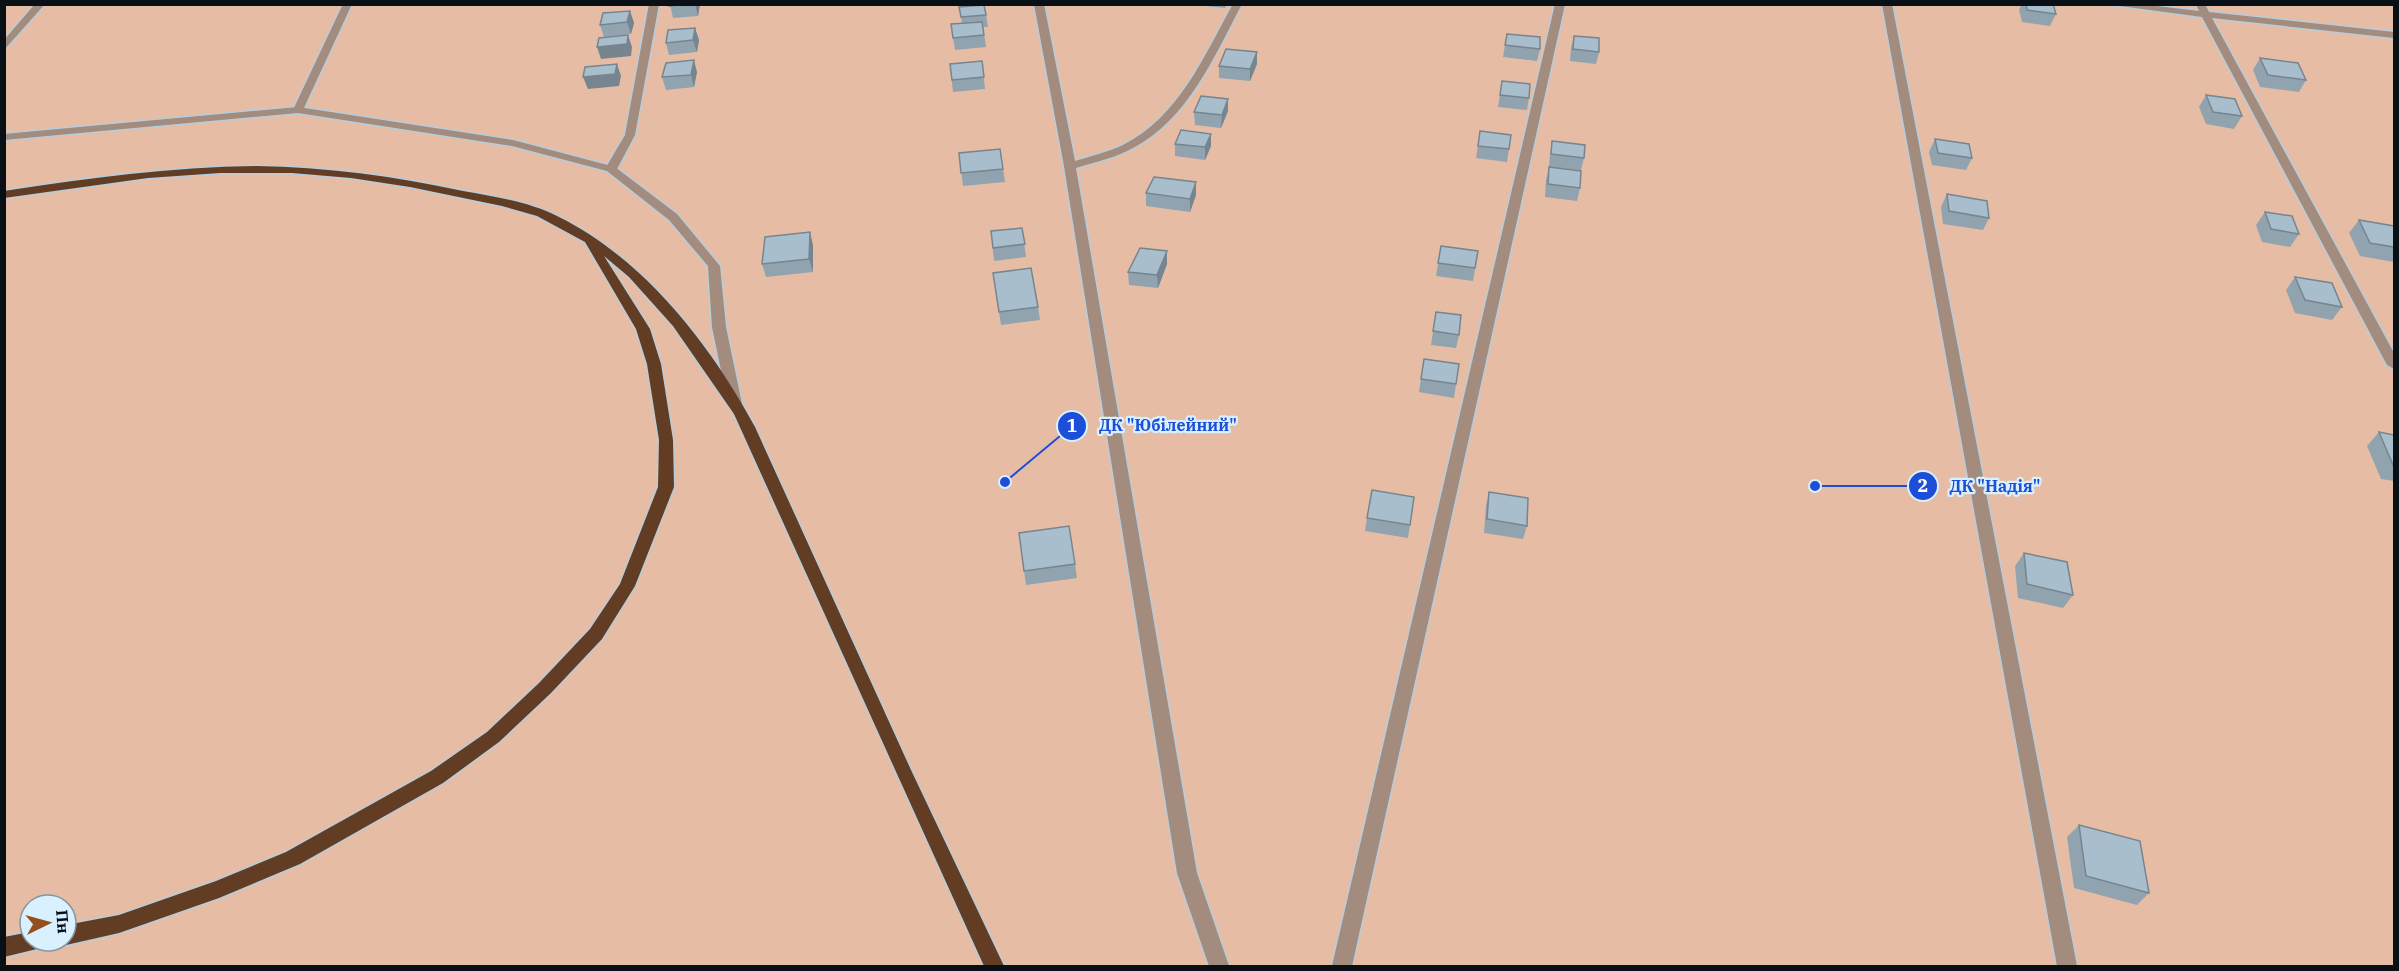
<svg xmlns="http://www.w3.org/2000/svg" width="2399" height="971" font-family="'IBM Plex Serif',serif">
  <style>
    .green { fill: #e6bda4; fill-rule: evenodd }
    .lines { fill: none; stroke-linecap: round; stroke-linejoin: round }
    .service-casing { stroke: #b8ccda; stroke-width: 3 }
    .minor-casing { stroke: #b8ccda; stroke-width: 3 }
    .primary-casing { stroke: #b8ccda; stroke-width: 3 }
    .service { fill: #a38b7d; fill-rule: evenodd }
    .minor { fill: #a38b7d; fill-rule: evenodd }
    .primary { fill: #633d23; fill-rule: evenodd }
    .wall { fill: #90a3af }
    .shaded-wall { fill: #76858f }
    .building { fill: #a8becc; stroke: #76858f; stroke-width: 1.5 }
    .leader { fill: none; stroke: #1d4ed8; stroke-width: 2 }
    .callout-dot { fill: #1d4ed8; stroke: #d9f0ff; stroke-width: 2 }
    .mark-label { font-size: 18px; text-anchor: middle; font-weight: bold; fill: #fff }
    .callout-label { font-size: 16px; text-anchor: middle; font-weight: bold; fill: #1d4ed8; stroke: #d9f0ff; stroke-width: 4.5; stroke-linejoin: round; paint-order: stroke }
  </style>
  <rect width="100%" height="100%" fill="#d9f0ff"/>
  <path class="green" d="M5,5h2389v961h-2389zM30,905h36v36h-36z"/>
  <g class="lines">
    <g class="service-casing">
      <g id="service">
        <polygon points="35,4 45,4 4,50 4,40"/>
        <polygon points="343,4 352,4 303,110 302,112 294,112 293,110"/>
        <polygon points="649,4 659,4 635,135 617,169 611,172 605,169 625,135"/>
        <path d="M1034,4h10l31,157c16,-5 33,-9 48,-16 56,-28 81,-89 110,-141h9c-28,53 -54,115 -109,144 -18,10 -38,14 -57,20l121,705 32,93h-20l-32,-93 -113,-707z"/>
        <polygon points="1555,4 1565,4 1352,966 1332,966"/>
        <polygon points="1882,4 1892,4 2077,966 2057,966"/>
        <polygon points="2105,4 2140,4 2199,11 2196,4 2205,4 2209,12 2394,32 2394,38 2212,18 2394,353 2394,369 2387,365 2202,17"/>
      </g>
    </g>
    <g class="minor-casing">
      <polygon id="minor" points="298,107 513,140 615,167 677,214 720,266 726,327 742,404 740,407 735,409 728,404 712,327 708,266 669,220 607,171 512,146 298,113 4,140 4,134"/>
    </g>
    <g class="primary-casing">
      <g id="primary">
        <path d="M256,166c70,1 138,10 207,25 33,6 67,11 96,26 86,43 151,127 196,210l156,343 93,196h-20l-250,-552 -61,-88 -44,-49 -25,-21 46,73 11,35 12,76 1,47 -39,99 -33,53 -51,54 -52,49 -56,41 -143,81 -81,34 -100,35 -53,12 -7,-3 7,-1v-16l53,-10 97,-34 70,-29 145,-81 56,-39 52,-49 51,-54 30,-45 38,-97 1,-47 -12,-76 -11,-35 -51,-87 -48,-26 -35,-10 -92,-19 -59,-9 -59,-5h-72l-72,5 -144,20v-7c84,-13 167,-24 252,-25z"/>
        <polygon points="30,932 30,941 44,941 41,948 4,957 4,937"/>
      </g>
    </g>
    <use href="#service" class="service"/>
    <use href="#minor" class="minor"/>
    <use href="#primary" class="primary"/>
  </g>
  <g class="wall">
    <polygon points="670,4 700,4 698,16 673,18"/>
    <polygon points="1196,4 1227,4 1225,8 1196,5"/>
    <polygon points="2022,4 2053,4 2056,14 2050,26 2022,22 2019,10"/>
    <polygon points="959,7 986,15 988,27 983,27 986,47 955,50 951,24 962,23"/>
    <polygon points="630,11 634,23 631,34 604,37 600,25"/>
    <polygon points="695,28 699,40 697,52 669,55 666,43"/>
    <polygon points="1507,34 1540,49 1537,61 1503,57"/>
    <polygon points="1574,36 1599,52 1596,64 1570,61 1571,48"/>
    <polygon points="2260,58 2306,80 2299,92 2260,87 2253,70"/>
    <polygon points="982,61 985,89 953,92 950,64"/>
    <polygon points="1257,64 1250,81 1219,78 1219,66"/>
    <polygon points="697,72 694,87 666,90 662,77"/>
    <polygon points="1502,81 1529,98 1527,110 1498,107"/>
    <polygon points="2206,95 2242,116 2234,129 2206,124 2199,107"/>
    <polygon points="1228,99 1228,111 1221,128 1195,125 1194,112"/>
    <polygon points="1480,131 1509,149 1507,162 1476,158"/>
    <polygon points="1211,134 1211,146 1205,160 1175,156 1175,144"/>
    <polygon points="1935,139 1972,158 1966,170 1932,165 1929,152"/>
    <polygon points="1552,141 1584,158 1581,170 1549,167 1550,154"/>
    <polygon points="1000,149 1005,182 963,186 959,153"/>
    <polygon points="1549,167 1580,188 1577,201 1545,197 1546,180"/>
    <polygon points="1146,193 1196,195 1190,212 1146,206"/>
    <polygon points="1947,194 1989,218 1983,230 1943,224 1941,207"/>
    <polygon points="2265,212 2299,234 2290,247 2262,242 2256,225"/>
    <polygon points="2359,220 2394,226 2394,262 2360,256 2349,233"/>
    <polygon points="1022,228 1026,257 994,261 991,231"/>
    <polygon points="813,245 813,272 766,277 762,264"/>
    <polygon points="1441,246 1478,251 1473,281 1436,276"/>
    <polygon points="1167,251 1167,264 1158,288 1129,285 1128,272"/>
    <polygon points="993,273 1038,307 1040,320 1001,325"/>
    <polygon points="2295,277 2342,307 2332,320 2295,313 2286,290"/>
    <polygon points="1436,312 1459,335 1456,348 1431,345"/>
    <polygon points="1424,359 1456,384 1454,398 1419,392"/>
    <polygon points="2379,432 2394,435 2394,481 2381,479 2367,446"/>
    <polygon points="1489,492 1527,526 1523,539 1484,533 1486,505"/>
    <polygon points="1414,497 1408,538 1365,531 1367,518"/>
    <polygon points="1019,533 1075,564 1077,578 1026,585"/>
    <polygon points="2024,553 2073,595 2063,608 2018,598 2015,566"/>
    <polygon points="2079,825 2149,893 2137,905 2074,888 2067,837"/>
  </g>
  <g class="shaded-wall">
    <polygon points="695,4 700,4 698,16"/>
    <polygon points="630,11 634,23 631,34 627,22"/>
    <polygon points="695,28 699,40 697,52 693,40"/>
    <polygon points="628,35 632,47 631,56 601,59 597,47"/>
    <polygon points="1257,52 1257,64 1250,81 1250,69"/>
    <polygon points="694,60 697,72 694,87 691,75"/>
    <polygon points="617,64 621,76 619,86 588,89 583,77"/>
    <polygon points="1228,99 1228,111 1221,128 1222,115"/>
    <polygon points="1211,134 1211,146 1205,160 1205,147"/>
    <polygon points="1196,182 1196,195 1190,212 1190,199"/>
    <polygon points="810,232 813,245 813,272 809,259"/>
    <polygon points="1167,251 1167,264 1158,288 1157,275"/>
  </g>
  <g class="building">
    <polygon points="670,4 688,4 669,6"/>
    <polygon points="2026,4 2053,4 2056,14 2027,10"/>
    <polygon points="984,5 986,15 961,17 959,7"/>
    <polygon points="630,11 627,22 600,25 603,13"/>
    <polygon points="982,22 984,35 953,38 951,24"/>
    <polygon points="695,28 693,40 666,43 668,30"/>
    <polygon points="1507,34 1540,37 1540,49 1505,45"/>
    <polygon points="628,35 627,44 597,47 599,38"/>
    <polygon points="1574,36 1599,38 1599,52 1573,49"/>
    <polygon points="1226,49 1257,52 1250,69 1219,66"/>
    <polygon points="2260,58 2298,63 2306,80 2268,75"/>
    <polygon points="694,60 691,75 662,77 666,63"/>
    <polygon points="982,61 984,77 952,80 950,64"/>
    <polygon points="617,64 615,74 583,77 585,67"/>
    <polygon points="1502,81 1530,84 1529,98 1500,95"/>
    <polygon points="2206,95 2235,99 2242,116 2213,112"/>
    <polygon points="1201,96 1228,99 1222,115 1194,112"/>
    <polygon points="1181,130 1211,134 1205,147 1175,144"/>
    <polygon points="1480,131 1511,135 1509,149 1478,146"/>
    <polygon points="1935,139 1969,144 1972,158 1938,153"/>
    <polygon points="1552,141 1585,145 1584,158 1551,154"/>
    <polygon points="1000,149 1003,169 961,173 959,153"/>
    <polygon points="1549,167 1581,171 1580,188 1548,184"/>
    <polygon points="1154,177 1196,182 1190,199 1146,193"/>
    <polygon points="1947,194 1987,201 1989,218 1949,211"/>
    <polygon points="2265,212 2292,216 2299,234 2271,229"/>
    <polygon points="2359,220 2394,226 2394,247 2370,243"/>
    <polygon points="1022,228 1025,244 993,248 991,231"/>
    <polygon points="810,232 809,259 762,264 765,237"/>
    <polygon points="1441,246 1478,251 1475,268 1438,263"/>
    <polygon points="1140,248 1167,251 1157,275 1128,272"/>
    <polygon points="1031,268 1038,307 999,312 993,273"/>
    <polygon points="2295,277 2332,283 2342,307 2305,300"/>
    <polygon points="1436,312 1461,315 1459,335 1433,331"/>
    <polygon points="1424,359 1459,364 1456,384 1421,379"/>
    <polygon points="2379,432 2394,435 2394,465 2393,465"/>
    <polygon points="1372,490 1414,497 1410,525 1367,518"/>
    <polygon points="1489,492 1528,498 1527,526 1487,519"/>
    <polygon points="1069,526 1075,564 1024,571 1019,533"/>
    <polygon points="2024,553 2067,562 2073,595 2027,584"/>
    <polygon points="2079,825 2140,841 2149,893 2086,876"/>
  </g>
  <path class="leader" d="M1005 482L1072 426M1815 486L1923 486"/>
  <g class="callout-dot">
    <circle cx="1005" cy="482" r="6"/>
    <circle cx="1815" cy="486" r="6"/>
    <circle cx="1072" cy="426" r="15"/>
    <circle cx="1923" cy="486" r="15"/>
  </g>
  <g class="mark-label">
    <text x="1072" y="432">1</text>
    <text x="1923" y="492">2</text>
  </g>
  <g class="callout-label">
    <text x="1168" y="431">ДК "Юбілейний"</text>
    <text x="1995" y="492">ДК "Надія"</text>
  </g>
  <rect width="2399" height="971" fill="none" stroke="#081015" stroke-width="12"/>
  <g transform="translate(48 923) rotate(85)"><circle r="28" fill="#d9f0ff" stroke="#8596a1" stroke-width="1.5"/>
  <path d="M0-4.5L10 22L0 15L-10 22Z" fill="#93501f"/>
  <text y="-9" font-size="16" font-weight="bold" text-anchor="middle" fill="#081015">Пн</text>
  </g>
</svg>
